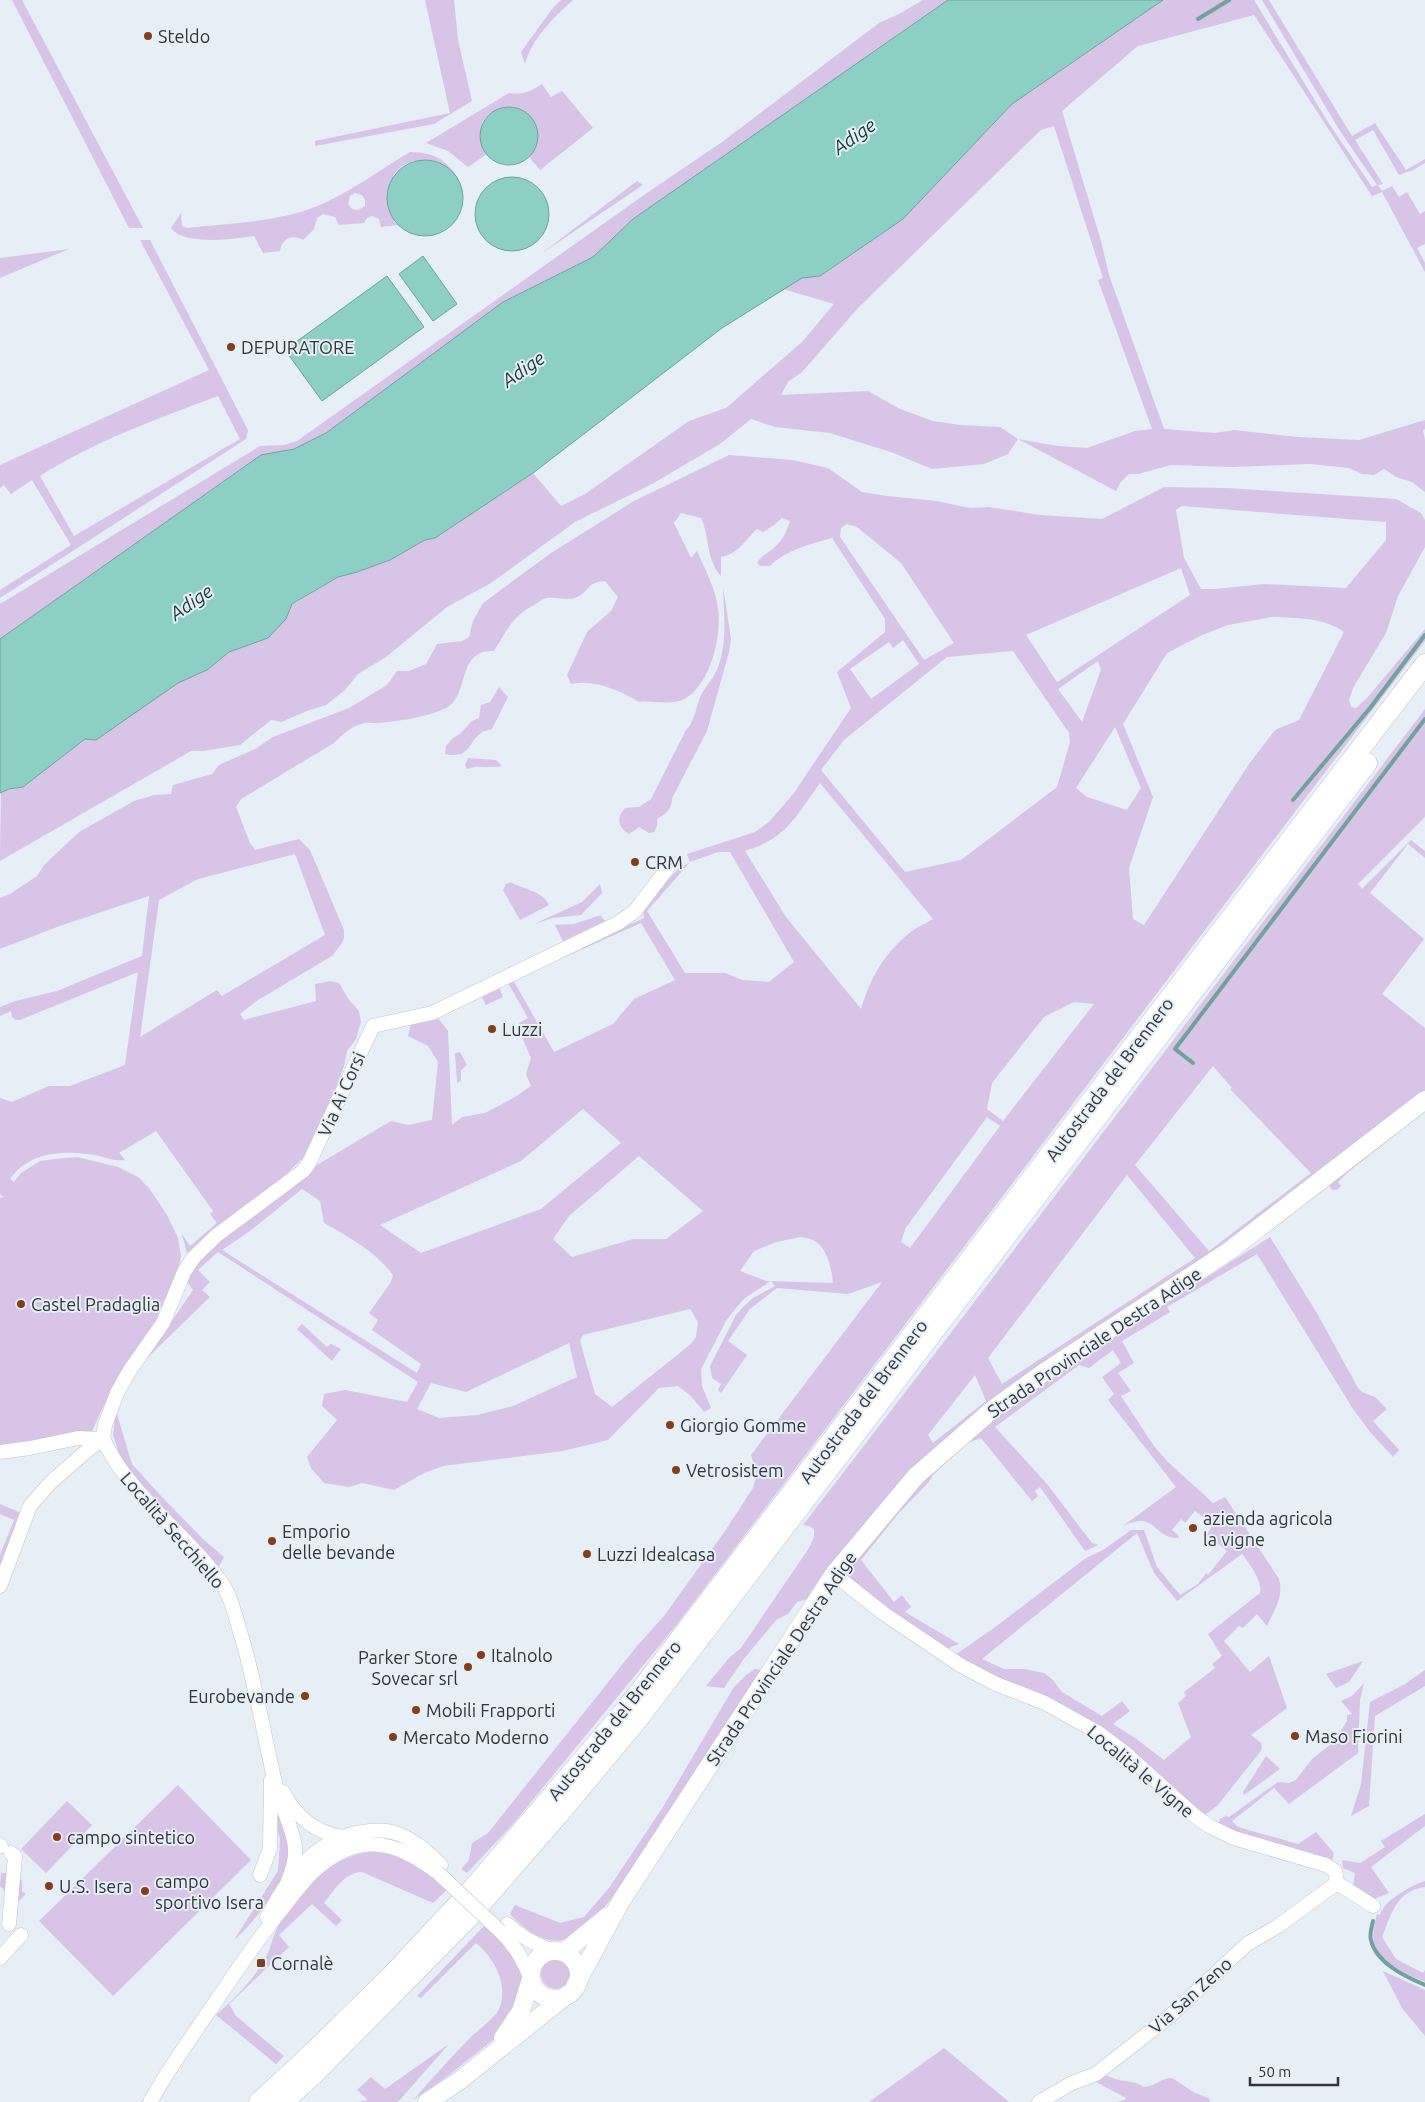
<svg xmlns="http://www.w3.org/2000/svg" width="1425" height="2102" font-family="Ubuntu,sans-serif">
  <style>
    .green { fill: #d7c4e6; fill-rule: evenodd }
    .water { fill: #8cd0c5; stroke: #71a29b }
    .lines { fill: none; stroke-linecap: round; stroke-linejoin: round }
    .stream { stroke: #71a29b; stroke-width: 4 }
    .minor-casing { stroke: #bdc5cd; stroke-width: 15 }
    .major-casing { stroke: #bdc5cd; stroke-width: 19 }
    .highway-casing { stroke: #bdc5cd; stroke-width: 21 }
    .minor { stroke: #fff; stroke-width: 14 }
    .major { stroke: #fff; stroke-width: 18 }
    .highway { stroke: #fff; stroke-width: 20 }
    .minor-bridge-casing { stroke: #bdc5cd; stroke-width: 15; stroke-linecap: butt }
    .minor-bridge { stroke: #fff; stroke-width: 14 }
    .poi-dot { fill: #853e1b; stroke: #e6eef6; stroke-width: 2 }
    .labels { text-anchor: middle; dominant-baseline: central; stroke-width: 4; stroke-linejoin: round; paint-order: stroke }
    .poi-label { font-size: 18px; fill: #333639; stroke: #e6eef6; text-anchor: start }
    .street-label { font-size: 18px; fill: #333639; stroke: #e6eef6 }
    .water-label { font-size: 19px; font-style: italic; fill: #193a35; stroke: #e6eef6 }
  </style>
  <rect width="100%" height="100%" fill="#e6eef6"/>
  <g class="green">
    <polygon points="12,0 22,0 143,228 129,228"/>
    <polygon points="425,0 454,0 458,40 472,101 434,124 315,146 315,141 450,113"/>
    <path d="M561,0h12c-19,17 -41,38 -48,64l-4,-12 31,-43z"/>
    <polygon points="923,0 948,0 633,219 593,257 503,302 326,433 294,449 261,455 0,639 0,604 260,446 284,445 297,441 644,195 722,142 879,23 899,14"/>
    <path d="M1163,0h91l74,122 44,65 5,-2 -37,-54 -78,-131h7l83,136 23,-13 31,47 19,-11v4l-12,7 -14,5 -26,-45 -18,10 28,44 -5,1 4,6 10,-5 7,11 8,-5 13,22 5,-3v33l-8,4 8,15v9l-43,-80 -10,4 -118,-181 -116,31 -76,65 39,130 8,34 55,154 51,4 19,-3 64,7 61,3 66,-20v9l-2,1 2,10v52l-13,-10 -16,-5 -12,-8 -10,6 -12,-1 -13,-6 -39,-4 -78,3 -61,-2 -33,9h-9l-9,9 -4,8 -98,-52 -10,15 -24,10 -52,5 -41,-17 -61,-19 -55,-6 -24,-8 -31,25 -68,40 -77,38 -84,61 -44,24 -61,50 -28,17 -13,16 -19,15 -19,6 -26,11 -10,-2 -31,25 -37,6h-12l-191,110 1,-70 22,-4 62,-48 93,-56 29,-13 22,-18 39,-14 18,-19 6,-14 46,-28 19,-5 33,-12 35,-20 10,-2 98,-65 28,33 24,-12 104,-73 37,-13 76,-66 32,-38 -51,-15 19,-11 18,-2 83,-57 109,-115zM1054,126l49,152 -5,2 54,149 -17,2 -48,17 -30,-2 -39,-7 -18,-12 -40,-2 -27,-4 -33,-12 -32,-18 -87,4 7,-13 14,-10 57,-65 182,-177z"/>
    <path d="M542,84l9,13 11,-6 31,37 -53,42 -11,-13 4,-5 -44,-38 -7,8 2,30 3,2 -19,13 -20,-16 -22,-8 83,-50c14,2 21,-1 33,-9z"/>
    <path d="M410,152c24,1 35,6 48,26l-9,-10 -36,-7 -11,5 -9,9 1,47 4,3 -17,2 -2,-8 -7,-3 -5,2 -3,5 -25,2 -4,-8 -12,-3 -6,4 -3,11 -11,11c-11,-6 -21,-2 -23,11l-17,2 -9,-17c-20,3 -70,10 -83,-8l10,-15 1,13 5,2c35,-4 71,-5 106,-14 42,-10 80,-40 117,-62zM355,193l7,2 3,5v6l-7,4 -6,-1 -4,-5 2,-8z"/>
    <polygon points="637,181 643,185 542,253"/>
    <path d="M140,240h10l98,190 -2,9 -246,159v-8l71,-45 -39,-65 -21,14 -7,-9 -4,3v-23l209,-95zM218,396l22,43 -166,97 -34,-60c55,-35 117,-57 178,-80z"/>
    <polygon points="69,249 0,278 0,258"/>
    <path d="M729,455l63,5 36,8 34,24 25,4 49,5 34,7 19,-1 51,8 62,4 62,-32 63,1 169,11 25,14 4,7v27l-27,49 -12,37 -33,55 -4,12 2,7 5,1 11,-10 58,-69v12l-751,987 -161,196 -46,49 -6,-4 8,-9 3,-17 16,-10 149,-187 27,-30 59,-82 30,-46 4,-14 -6,-19 131,-173 -34,12 -71,-6 -27,21 -22,32 19,14 -26,38 -3,-3 3,-6 -9,-6 -2,-12 26,-51 8,-9 9,-8 22,-12 -4,-5 -26,17 -10,11 -9,12 -25,48 1,17 9,22 -7,4 -13,-16 -13,-10 -19,2 -51,52 -45,11 -120,15 -19,7 -30,17 -32,-7 -13,4 -25,-4 -13,-15 -4,-11 30,-37 -15,-14 2,-12 21,-4 62,12 11,-20 -200,-130 -20,18 12,12 -8,8 8,7 -64,62 47,-69 -5,-7 -1,-8 24,-28 67,-48 23,-18 11,-13 79,-47 17,4 24,-5 6,-58 -10,-16 -20,-10 3,-12 27,-6 10,13 4,94 10,-8 23,-4 30,-16 16,-11 -5,-12 5,-16 -9,-21 3,-2 -6,-12 9,-5 -20,-35 4,-5 132,-60 -1,-10 35,-39 12,-7 -3,-8 68,-22 14,-10 25,-29 57,-85 -14,-36 48,-40v-13l-53,-81c-22,6 -46,12 -62,28h-9l-4,-3c4,-8 12,-10 18,-16 8,-7 12,-16 15,-26l-8,-3 -8,7 -11,7 -6,-3c-12,11 -19,25 -36,28v19c-15,-16 -11,-39 -20,-58l-20,-5 -7,10 17,35 6,-7c8,18 19,39 21,58 4,27 -8,77 -34,90 -13,7 -31,1 -45,3 -20,-12 -45,-23 -68,-18l-4,-9 20,-43 24,-21 7,-14 -13,-16c-18,1 -15,9 -26,15 -10,6 -21,1 -31,2 -5,0 -10,5 -14,7 -23,12 -27,26 -40,46 -39,-2 -23,47 -50,58 -20,9 -46,12 -67,14 -5,0 -11,-1 -16,1 -11,3 -19,11 -27,19l-93,56 -5,8 14,36 5,7 44,-11 11,11 34,80v8l-2,5 -10,13 -74,44 -18,14 4,6 72,-19 -1,-17 15,-3 9,2 10,17 10,11 2,11 -5,17 -9,12 -3,15 -25,67 -7,13 -11,14 -32,30 -82,63 -5,-19 8,12 27,-23 -7,-9 3,-3 -57,-80 -37,22 6,7c-10,2 -20,-3 -30,-5 -30,-5 -66,-4 -85,24l4,3 7,-9 19,-12 15,-2 22,-2 41,10 20,10 11,11 18,27 11,23 3,18 -1,6 -16,47 -17,28 -29,38 -26,56 -92,16v-249l4,-1 -4,-3v-96l12,4 37,-16h21l55,-21 13,-93 -118,48h-4l-4,-3 -1,-6 -11,5v-9l15,-6 42,-10 85,-35 7,-60 -92,31 -57,22v-51l10,-4 27,-18 8,-12 34,-32 55,-31 20,-6 17,-1 2,-9 39,-11 7,-9 36,-16 18,-12 76,-29 38,-23 10,-14h12l17,-7 11,-20 25,-3 7,-4 4,-16 10,-18 68,-50 83,-52zM1182,506l204,16v18l-40,48 -82,-4 -49,5h-14l-17,-31 -8,-48zM847,524l10,3 44,36 53,80 -30,17 -84,-123 1,-9zM1181,568l9,27 -133,87 -31,-47zM1272,617c25,1 51,0 72,15l-45,88 -24,10 -26,34 -105,161 -11,-6 -4,-51 24,-71 -30,-73 44,-71 35,-18 26,-10zM903,640l16,24 -48,35 -21,-30 39,-27 4,6zM1013,651l56,82 1,9 -13,45 -96,73 -56,12 -84,-102 23,-30 103,-83zM1098,661l3,9 -19,52 -24,-33zM1115,727l26,61 -14,22 -40,-13 -11,-9zM820,783l113,136c-6,4 -14,7 -21,12 -27,21 -41,45 -51,78l-75,-92 -41,-66c42,-13 50,-34 75,-68zM718,852h12l64,110 -25,20 -26,-2 -18,-7h-40l-38,-62 43,-49zM295,854l30,81 -103,61 -5,-6 -77,47 19,-137 39,-21zM641,923l34,57 -41,19 -21,25 -59,28 -41,-72zM1074,1002l20,2 -91,117 -16,-12 5,-26 52,-66zM583,1109l38,34 -80,66 -120,44 -41,-28 141,-64zM987,1117l13,9 -90,122 -9,-6 4,-13zM639,1156l64,55 -37,28h-33l-61,18 -19,-18 16,-23zM302,1189l18,12 4,22c26,15 51,28 69,52l-2,7 -22,31 9,7 -6,10 49,34 -4,9 -195,-123 28,-19zM801,1237c3,1 8,1 12,3 14,6 19,30 20,43l-67,-2 -26,-10 14,-20 22,-9zM690,1309l8,13 -2,15 -5,7 -79,63 -17,-13 -15,-53 3,-6zM569,1343l8,34 -64,29 -36,9 -38,3 -22,-9 14,-26 35,9z"/>
    <path d="M723,587l8,52 -2,13 -22,79 -35,67c0,11 -6,16 -15,21v7l-3,6 -5,1 -10,-6 -10,7c-11,-7 -13,-16 -4,-26l14,-1 12,-8 35,-69c9,-8 10,-24 15,-35 4,-8 11,-15 15,-23 12,-26 8,-58 7,-85z"/>
    <path d="M499,687l9,10 -16,32c-3,1 -9,2 -11,4 -14,10 -10,26 -36,21l1,-8 7,-8 7,-4 12,-13 7,-3 2,-13 9,-3z"/>
    <path d="M1425,709v108l-67,67 4,5 49,-49 14,11v7l-17,-14 -38,49 54,46 -42,55 43,34v62l-214,167 -223,147 -177,194 -14,4 -9,12 -12,6 -33,40 -19,28 -18,-2 23,-28 12,-10 68,-100 5,-11v-8l-5,-3 -6,-1 150,-195zM1213,1066l19,22 -2,1 81,84 -102,78 -74,-86zM1127,1175l68,83 -193,126 -14,-26zM975,1375l11,26 -53,42 -5,-8z"/>
    <path d="M468,758l28,2 6,6c-12,3 -24,-2 -35,3l-2,-4z"/>
    <path d="M511,882c11,7 32,9 38,23l-29,15 -17,-30 3,-6z"/>
    <polygon points="600,884 602,893 581,915 552,918 534,924 582,902"/>
    <polygon points="598,916 601,916 605,921 563,941 555,925 574,924"/>
    <polygon points="499,987 503,997 486,1005 481,995"/>
    <polygon points="460,1052 467,1065 461,1070 461,1081 457,1083 455,1053"/>
    <polygon points="1399,1132 1348,1172 1338,1182 1341,1186 1337,1190 1332,1190 1329,1185 1363,1156"/>
    <path d="M1270,1237l48,78 40,73 4,4 13,5 12,12 -14,12 26,29 -6,7 -22,-24 -18,-24 -96,-155 -90,53 3,5 -48,29 12,22 -16,10 13,18 -10,5 33,50 14,16 45,41 12,-6 54,82c5,18 -5,31 -12,47l-10,-12 -14,14 -4,-2 -15,15 26,31 19,-16 18,52 -36,27 10,8 1,5 -2,4 -43,54 -14,10 -46,-42 -202,-119 39,-27 92,-70 17,-8 28,-20h13l13,37 23,28 18,-11 8,-11 2,2 19,-24 -20,-17 6,-9 -18,-14 -10,12 -4,-4 -9,11 7,6 -1,2c-26,0 -21,-28 -55,-12l53,-39 -68,-87 6,-6 -12,-17 19,-14 -8,-13 -24,18 -10,-3 -84,62 52,57 45,59 6,2 -13,6 -45,-64 -5,4 3,5 -6,5 -51,-63 -14,5 -34,32 -5,8 -30,31 -37,46 33,42 8,-7 9,12 -6,5 54,32 -13,5 -47,-31 -54,-44 75,-93 65,-59 122,-81zM1137,1533l17,40 23,28 65,-47c7,9 21,27 18,39l-52,41 14,22 -10,8 3,4 -31,24 2,4 -8,7 13,34 -27,23 -29,-22 -22,-14 17,-13 -8,-10 -20,15 -40,-24 -10,-13 -8,-6 -20,-4h-20l-22,-10z"/>
    <polygon points="302,1324 327,1347 331,1344 341,1349 332,1361 297,1329"/>
    <polygon points="116,1411 132,1464 161,1496 204,1540 224,1557 218,1568 121,1461 113,1434"/>
    <polygon points="0,1504 21,1513 0,1576 0,1555 14,1520 0,1514"/>
    <polygon points="1363,1661 1349,1682 1336,1688 1326,1674"/>
    <path d="M755,1669l8,1c-41,64 -82,129 -126,191 -16,24 -39,61 -64,75 -23,14 -48,-6 -63,-22l5,-9 45,18 24,-6 25,-29 54,-81 71,-120 12,-12z"/>
    <polygon points="1425,1670 1425,1686 1375,1716 1369,1806 1351,1816 1361,1784 1370,1702 1405,1684"/>
    <polygon points="1364,1683 1360,1700 1358,1753 1289,1804 1274,1788 1232,1821 1238,1827 1298,1844 1316,1832 1334,1853 1332,1860 1248,1838 1218,1825 1220,1819 1226,1816 1229,1817 1278,1782 1289,1783 1296,1780 1312,1759 1330,1745 1342,1738 1340,1732 1347,1721 1347,1715 1352,1714 1341,1701 1352,1696"/>
    <polygon points="1266,1756 1280,1769 1244,1795 1243,1792"/>
    <polygon points="178,1785 251,1860 113,1996 39,1921"/>
    <polygon points="67,1801 92,1825 46,1873 21,1849"/>
    <path d="M277,1810c17,39 15,58 -10,93 -10,13 -20,26 -33,37l44,-69 2,-31 -6,-26z"/>
    <polygon points="1425,1814 1425,1826 1371,1867 1389,1893 1372,1900 1353,1886 1355,1873 1343,1868 1342,1860 1360,1863 1385,1847 1381,1841"/>
    <path d="M371,1852c35,1 51,16 77,37l-15,14 -71,-31c-18,1 -27,17 -38,31l18,17 -6,6 -24,-22 -33,31 10,12 -60,57 7,12 48,40 -8,8 -60,-49c18,-16 36,-34 48,-54 7,-11 8,-25 15,-36 21,-34 50,-69 92,-73z"/>
    <polygon points="1,1873 13,1873 22,1881 22,1891 26,1894 10,1909 9,1895 0,1886"/>
    <path d="M1425,1881v6c-29,4 -33,26 -43,50l14,22 27,14 2,-3v12c-18,-7 -46,-20 -51,-40 -2,-9 1,-19 3,-28l3,1c3,-14 32,-30 45,-34z"/>
    <path d="M486,1924l22,19 15,32 1,13 -16,37 -15,15 -48,38 -32,22c18,-20 36,-41 55,-60 7,-8 29,-23 32,-33 8,-24 -6,-49 -24,-64l-55,55 -4,-2z"/>
    <circle cx="556" cy="1974" r="15"/>
    <polygon points="1383,1971 1425,1990 1425,2036 1402,2008"/>
    <polygon points="449,2044 398,2102 358,2102 368,2100 357,2090 371,2077 385,2089"/>
    <polygon points="944,2048 1009,2102 869,2102"/>
    <path d="M1105,2074c11,9 28,5 39,13 12,-1 17,-9 28,-9l23,15 14,5 1,4h-93l8,-2 1,-2 -30,-16 -1,-4z"/>
  </g>
  <g class="water">
    <polygon points="948,0 1163,0 1012,104 903,219 820,276 802,278 722,328 533,473 435,538 425,540 390,560 357,572 338,577 292,604 286,619 268,638 229,652 207,670 178,683 96,740 85,739 23,787 9,789 0,793 0,639 261,455 294,449 326,433 503,302 593,257 633,219"/>
    <circle cx="509" cy="136" r="29"/>
    <circle cx="425" cy="198" r="38"/>
    <circle cx="512" cy="214" r="37"/>
    <polygon points="423,256 457,304 433,321 399,274"/>
    <polygon points="387,276 424,327 322,401 285,350"/>
  </g>
  <g class="lines">
    <g class="stream">
      <polyline points="1198,19 1229,0"/>
      <polyline points="1293,800 1370,708 1425,635"/>
      <polyline points="1193,1063 1175,1049 1425,719"/>
      <path d="M1373,1921c-1,6 -4,13 -2,19 5,23 35,37 54,45"/>
    </g>
    <g class="minor-casing">
      <g id="minor">
        <path d="M103,1439c26,56 79,91 116,140 12,16 16,36 22,56 15,50 23,101 35,152 5,20 17,40 19,61 1,11 -3,23 -7,33"/>
        <polyline points="0,1452 30,1448 78,1438 103,1439"/>
        <polyline points="834,1574 883,1613 960,1665 994,1683 1045,1703 1099,1733 1124,1752 1195,1816 1209,1826 1234,1838 1326,1865 1335,1871 1337,1883 1373,1906"/>
        <polyline points="0,1586 30,1506 50,1483 90,1448 103,1439 105,1425 117,1393 130,1370 163,1323 184,1272 194,1257 217,1235 303,1171 308,1165 373,1026 432,1013 618,923 635,911 667,869"/>
        <path d="M283,1792c13,25 31,40 59,45"/>
        <polyline points="0,1845 1,1846"/>
        <polyline points="260,1875 270,1849 271,1780"/>
        <path d="M267,1917c22,-40 42,-72 89,-84 14,-3 32,-4 45,2 16,7 28,19 40,30"/>
        <polyline points="9,1924 15,1856 11,1853"/>
        <path d="M507,1924c14,12 31,23 49,27"/>
        <path d="M500,1931c15,14 23,29 31,48"/>
        <polyline points="0,1958 21,1935"/>
        <path d="M150,2102c18,-32 39,-62 60,-92 22,-33 44,-65 68,-96 19,-24 36,-50 65,-63 36,-16 65,0 94,21"/>
        <polyline points="1039,2102 1072,2083 1096,2074 1170,2016 1247,1944 1278,1926 1337,1883"/>
      </g>
    </g>
    <g class="major-casing">
      <g id="major">
        <circle cx="555" cy="1975" r="24"/>
        <polyline points="564,1952 608,1916"/>
        <polyline points="575,1986 621,1901 834,1574 916,1476 992,1410 1043,1373 1229,1251 1425,1100"/>
        <polyline points="503,2038 521,2011 531,1979"/>
        <polyline points="427,2102 459,2081 568,1994"/>
      </g>
    </g>
    <g class="highway-casing">
      <g id="highway">
        <polyline points="259,2102 304,2061 390,1977 474,1887 627,1708 1425,664"/>
        <polyline points="283,2102 313,2075 472,1914 559,1814 638,1719 1367,763"/>
      </g>
    </g>
    <use href="#minor" class="minor"/>
    <use href="#major" class="major"/>
    <use href="#highway" class="highway"/>
    <g class="minor-bridge-casing">
      <polyline id="minor-bridge" points="437,1872 500,1931"/>
    </g>
    <use href="#minor-bridge" class="minor-bridge"/>
  </g>
  <g class="poi-dot">
    <circle cx="148" cy="36" r="5"/>
    <circle cx="231" cy="347" r="5"/>
    <circle cx="635" cy="862" r="5"/>
    <circle cx="492" cy="1029" r="5"/>
    <circle cx="21" cy="1304" r="5"/>
    <circle cx="670" cy="1425" r="5"/>
    <circle cx="676" cy="1470" r="5"/>
    <circle cx="1193" cy="1528" r="5"/>
    <circle cx="272" cy="1541" r="5"/>
    <circle cx="587" cy="1554" r="5"/>
    <circle cx="481" cy="1655" r="5"/>
    <circle cx="468" cy="1667" r="5"/>
    <circle cx="305" cy="1696" r="5"/>
    <circle cx="416" cy="1710" r="5"/>
    <circle cx="1295" cy="1736" r="5"/>
    <circle cx="393" cy="1737" r="5"/>
    <circle cx="57" cy="1837" r="5"/>
    <circle cx="49" cy="1886" r="5"/>
    <circle cx="145" cy="1891" r="5"/>
    <rect x="256" y="1958" width="10" height="10" rx="2.5"/>
  </g>
  <g class="labels">
    <g class="poi-label">
      <text x="158" y="36">Steldo</text>
      <text x="241" y="347">DEPURATORE</text>
      <text x="645" y="862">CRM</text>
      <text x="502" y="1029">Luzzi</text>
      <text x="31" y="1304">Castel Pradaglia</text>
      <text x="680" y="1425">Giorgio Gomme</text>
      <text x="686" y="1470">Vetrosistem</text>
      <text x="1203" y="1518">azienda agricola<tspan x="1203" dy="21">la vigne</tspan></text>
      <text x="282" y="1531">Emporio<tspan x="282" dy="21">delle bevande</tspan></text>
      <text x="597" y="1554">Luzzi Idealcasa</text>
      <text x="491" y="1655">Italnolo</text>
      <text x="458" y="1657" text-anchor="end">Parker Store<tspan x="458" dy="21">Sovecar srl</tspan></text>
      <text x="295" y="1696" text-anchor="end">Eurobevande</text>
      <text x="426" y="1710">Mobili Frapporti</text>
      <text x="1305" y="1736">Maso Fiorini</text>
      <text x="403" y="1737">Mercato Moderno</text>
      <text x="67" y="1837">campo sintetico</text>
      <text x="155" y="1881">campo<tspan x="155" dy="21">sportivo Isera</tspan></text>
      <text x="59" y="1886">U.S. Isera</text>
      <text x="271" y="1963">Cornalè</text>
    </g>
    <g class="street-label">
      <text transform="translate(1109 1079) rotate(-53)">Autostrada del Brennero</text>
      <text transform="translate(341 1094) rotate(-66)">Via Ai Corsi</text>
      <text transform="translate(1094 1342) rotate(-34)">Strada Provinciale Destra Adige</text>
      <text transform="translate(863 1401) rotate(-53)">Autostrada del Brennero</text>
      <text transform="translate(173 1530) rotate(49)">Località Secchiello</text>
      <text transform="translate(781 1658) rotate(-56)">Strada Provinciale Destra Adige</text>
      <text transform="translate(614 1720) rotate(-51)">Autostrada del Brennero</text>
      <text transform="translate(1141 1771) rotate(40)">Località le Vigne</text>
      <text transform="translate(1190 1995) rotate(-42)">Via San Zeno</text>
    </g>
    <g class="water-label">
      <text transform="translate(854 136) rotate(-35)">Adige</text>
      <text transform="translate(523 369) rotate(-35)">Adige</text>
      <text transform="translate(191 602) rotate(-35)">Adige</text>
    </g>
  </g>
  <path d="M1250 2077v8h88v-8" fill="none" stroke="#333639" stroke-width="2.5"/>
  <text x="1258" y="2077" font-size="15" fill="#333639" stroke="#e6eef6" stroke-width="4" paint-order="stroke">50 m</text>
</svg>
